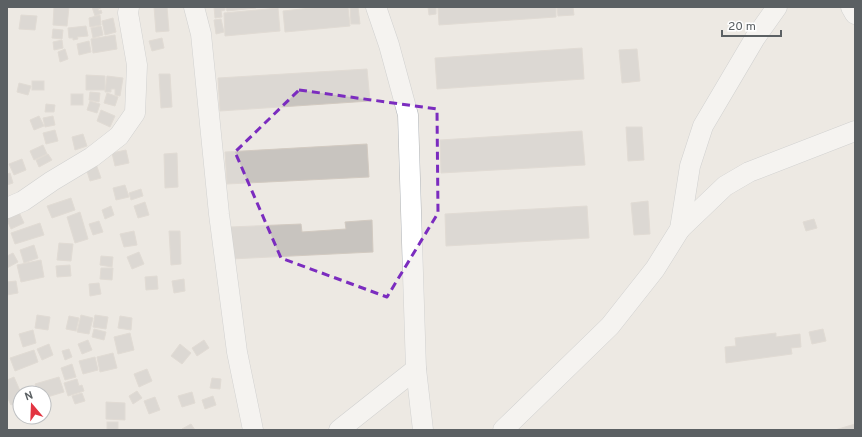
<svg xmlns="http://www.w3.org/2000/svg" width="862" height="437" font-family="Overpass,sans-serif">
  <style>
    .building { fill: #c8c4bf; stroke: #d2cac1 }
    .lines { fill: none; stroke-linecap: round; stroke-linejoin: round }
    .minor-casing { stroke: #b0b4b8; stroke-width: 21 }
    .minor { stroke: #fff; stroke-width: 20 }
    .marked { fill: none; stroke: #7b2cbf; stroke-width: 3; stroke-dasharray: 8 5; stroke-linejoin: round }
  </style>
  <rect width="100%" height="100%" fill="#ede9e3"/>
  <g class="building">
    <polygon points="54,7 69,7 67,26 53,25"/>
    <polygon points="92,7 103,7 98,9 99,11 101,10 102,13 95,16"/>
    <polygon points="154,7 167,7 169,31 156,32"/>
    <polygon points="214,7 225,7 225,10 221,11 222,17 215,18"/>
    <polygon points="226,7 256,7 256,8 227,11"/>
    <polygon points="320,7 348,7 350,26 285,32 283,11"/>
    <polygon points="350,7 358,7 360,24 351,24"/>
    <polygon points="428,7 436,7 436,14 429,15"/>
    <polygon points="438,7 556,7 556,17 439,25"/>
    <polygon points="557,7 573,7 574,15 558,16"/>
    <polygon points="278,8 280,31 225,36 224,13"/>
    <polygon points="21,15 37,16 35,30 19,29"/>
    <polygon points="100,15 101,25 90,27 89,18"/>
    <polygon points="113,18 116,32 105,35 102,21"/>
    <polygon points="221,19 224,32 216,34 214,20"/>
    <polygon points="86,26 88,36 77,37 78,39 73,40 73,38 69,38 68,28"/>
    <polygon points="101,26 103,35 93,38 91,28"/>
    <polygon points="53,29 63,30 62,39 52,38"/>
    <polygon points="115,35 117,49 93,53 91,39"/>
    <polygon points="162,38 164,48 152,51 149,41"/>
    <polygon points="62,40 63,48 54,50 53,42"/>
    <polygon points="89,41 91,52 79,55 77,44"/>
    <polygon points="582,48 584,79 437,89 435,58"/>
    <polygon points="65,49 68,59 60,62 58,52"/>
    <polygon points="637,49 640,81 622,83 619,50"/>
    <polygon points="367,69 370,101 220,111 218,78"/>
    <polygon points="159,74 170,74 172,107 161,108"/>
    <polygon points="86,75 105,76 105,90 86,90"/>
    <polygon points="107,76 123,78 120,96 115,95 115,89 111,89 111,92 105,92"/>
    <rect x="32" y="81" width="12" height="9"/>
    <polygon points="19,83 31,86 28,95 17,92"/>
    <polygon points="90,92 100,93 99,102 89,100"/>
    <polygon points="107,93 118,97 115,106 104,103"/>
    <rect x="71" y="94" width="12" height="11"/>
    <polygon points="90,101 100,104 97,113 87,110"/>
    <polygon points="46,104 55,105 54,112 45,112"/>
    <polygon points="101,110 115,116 110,127 97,121"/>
    <polygon points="39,116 44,126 34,130 30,120"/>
    <polygon points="53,116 55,125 45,127 43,118"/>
    <polygon points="626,127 642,127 644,160 628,161"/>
    <polygon points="55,130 58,141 46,144 43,133"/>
    <polygon points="582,131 585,165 441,173 440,140"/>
    <polygon points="83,134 87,146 75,150 72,137"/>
    <polygon points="367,144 369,177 227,184 225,152"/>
    <polygon points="43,145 47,154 34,160 30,151"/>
    <polygon points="126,150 129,163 115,166 112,153"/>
    <polygon points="177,153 178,187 165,188 164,154"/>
    <polygon points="48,154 52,160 39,167 36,160"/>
    <polygon points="22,159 26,170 14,175 9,164"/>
    <polygon points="96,164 101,178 90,181 86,168"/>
    <polygon points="10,173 13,183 7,185 7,174"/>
    <polygon points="125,185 129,197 116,200 113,188"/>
    <polygon points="141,189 143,196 131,200 129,193"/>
    <polygon points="71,198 75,210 52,218 47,206"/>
    <polygon points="648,201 650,234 634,235 631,203"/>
    <polygon points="145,202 149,215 138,218 134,206"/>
    <polygon points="111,206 114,215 105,219 102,210"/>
    <polygon points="587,206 589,238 446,246 445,214"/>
    <polygon points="18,210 24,223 11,229 7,220 7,215"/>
    <polygon points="80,212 88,239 75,243 67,217"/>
    <polygon points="814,219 817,228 806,231 803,222"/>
    <polygon points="372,220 373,252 231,259 230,227 301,224 302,232 346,229 345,222"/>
    <polygon points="99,221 103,232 93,235 89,224"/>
    <polygon points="40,223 44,235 15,244 11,233"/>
    <polygon points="134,231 137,245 124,247 120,234"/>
    <polygon points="169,231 180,231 181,264 171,265"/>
    <polygon points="59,243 73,244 71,261 57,260"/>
    <polygon points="34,245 38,258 24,263 20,250"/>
    <polygon points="139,252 144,264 132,269 127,257"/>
    <polygon points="13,253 18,262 7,268 7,256"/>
    <polygon points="101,256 113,257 112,267 100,265"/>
    <polygon points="41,260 44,277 21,282 17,265"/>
    <polygon points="70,265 71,276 57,277 56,266"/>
    <polygon points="101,268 113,268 112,280 100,279"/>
    <polygon points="157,276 158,289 146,290 145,277"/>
    <polygon points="184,279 185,291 174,293 172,281"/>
    <polygon points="16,281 18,293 7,295 7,282"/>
    <polygon points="99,283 101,294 90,296 89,284"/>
    <polygon points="37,315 50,317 48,330 35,328"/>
    <polygon points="81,315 93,318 89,334 77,332"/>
    <polygon points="95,315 108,317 106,329 93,327"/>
    <polygon points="69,316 79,318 76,331 66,329"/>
    <polygon points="120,316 132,318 131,330 118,328"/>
    <polygon points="94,329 106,332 104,340 92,337"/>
    <polygon points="823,329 826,341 812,344 809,332"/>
    <polygon points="33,330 36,343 23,347 19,334"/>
    <polygon points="130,333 134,350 118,354 114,337"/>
    <polygon points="776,333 776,337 800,334 801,347 791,348 792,354 726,363 725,347 736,346 735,338"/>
    <polygon points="88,340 92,350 82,354 78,344"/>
    <polygon points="204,340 209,348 197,356 192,348"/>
    <polygon points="49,344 53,355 42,360 37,349"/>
    <polygon points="180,344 191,353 182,364 171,356"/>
    <polygon points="69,349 72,357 65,360 62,351"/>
    <polygon points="34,350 38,362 15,371 10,358"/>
    <polygon points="113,353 117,368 100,372 97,357"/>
    <polygon points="95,357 98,370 83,374 79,361"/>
    <polygon points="72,364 76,377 65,380 61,368"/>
    <polygon points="147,369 152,381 139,387 134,374"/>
    <polygon points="14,377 21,393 20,393 20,401 11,405 7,397 7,380"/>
    <polygon points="59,377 64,392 44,398 44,393 38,393 35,384"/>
    <polygon points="212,378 221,379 220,389 210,388"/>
    <polygon points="77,379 79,386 82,385 84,391 68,396 64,383"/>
    <polygon points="137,391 142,398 133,404 129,396"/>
    <polygon points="192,392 195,403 182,407 178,396"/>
    <polygon points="82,393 85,401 75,404 72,396"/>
    <polygon points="213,396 216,405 205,409 202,400"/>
    <polygon points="155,397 160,410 149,414 144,401"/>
    <polygon points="106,402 125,403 125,420 106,419"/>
    <rect x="107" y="422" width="11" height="8"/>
    <polygon points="191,424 195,430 183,430 182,429"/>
    <polygon points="855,424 855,430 835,430"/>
  </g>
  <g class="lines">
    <g class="minor-casing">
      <g id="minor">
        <polyline points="194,7 201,34 219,214 237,352 253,430"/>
        <polyline points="376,7 389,45 408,115 416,369 423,430"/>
        <polyline points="851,7 855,14"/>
        <polyline points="7,208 23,201 52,181 92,157 119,136 135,113 137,65 128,13 129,7"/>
        <polyline points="680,229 725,186 749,172 855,131"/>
        <polyline points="339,430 416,369"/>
        <polyline points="503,430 610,326 655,269 680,229 690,166 703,126 755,38 777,7"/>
      </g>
    </g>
    <use href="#minor" class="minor"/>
  </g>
  <path d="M0 0H862V437H0ZM299,90l138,19 1,104 -51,84 -106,-39 -46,-106z" fill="#ede9e3" fill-opacity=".55" fill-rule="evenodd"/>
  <path class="marked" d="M299,90l138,19 1,104 -51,84 -106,-39 -46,-106z"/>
  <rect width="862" height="437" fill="none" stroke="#5b6063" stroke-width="16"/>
  <g transform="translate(32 405) rotate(341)"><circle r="19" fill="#ffffff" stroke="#bdbfc1"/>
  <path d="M0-3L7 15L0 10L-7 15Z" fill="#e23441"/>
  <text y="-6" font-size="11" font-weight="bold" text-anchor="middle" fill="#5b6063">N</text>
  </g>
  <path d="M722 30v6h59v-6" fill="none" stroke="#5b6063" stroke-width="2"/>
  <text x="728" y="30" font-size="12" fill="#5b6063" stroke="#ffffff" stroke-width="3" paint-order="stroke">20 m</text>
</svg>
